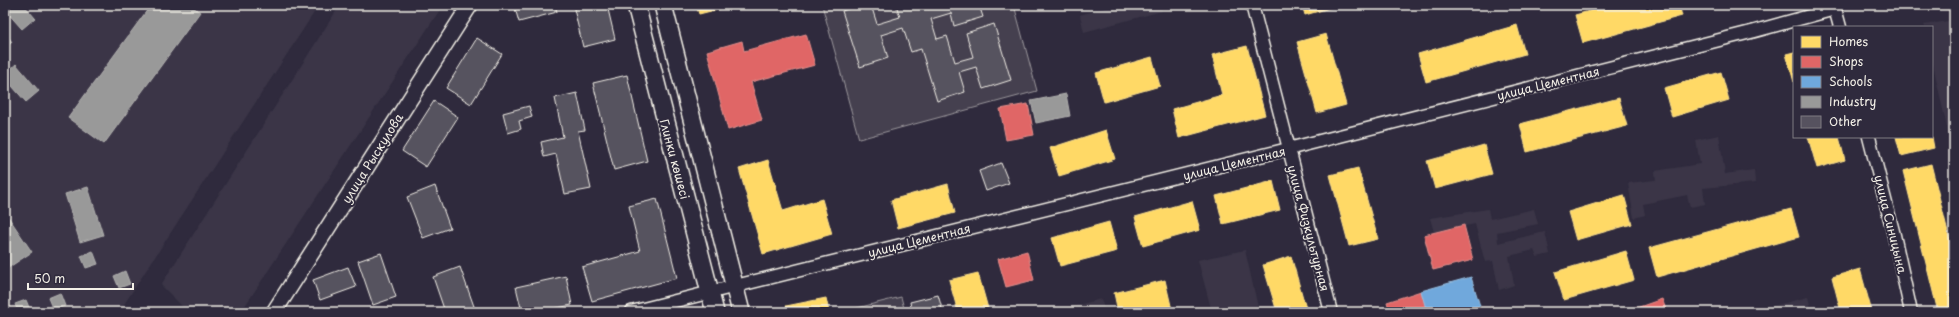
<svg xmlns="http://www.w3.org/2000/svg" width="1959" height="317" font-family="'Playpen Sans',sans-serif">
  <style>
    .built { fill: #3b3647 }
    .green { fill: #454050; stroke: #9c989c }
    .homes { fill: #ffd966; stroke: #fce08d }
    .shops { fill: #e06666; stroke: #e6908d }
    .schools { fill: #6fa8dc; stroke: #97bee0 }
    .industry { fill: #999; stroke: #b4b3b1 }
    .building { fill: #56525f; stroke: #f4f1e8 }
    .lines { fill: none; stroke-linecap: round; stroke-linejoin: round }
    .minor-casing { stroke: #f4f1e8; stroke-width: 15 }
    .tertiary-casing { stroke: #f4f1e8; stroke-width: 18 }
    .secondary-casing { stroke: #f4f1e8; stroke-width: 20 }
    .minor { stroke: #2f2a3d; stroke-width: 12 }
    .tertiary { stroke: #2f2a3d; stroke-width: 15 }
    .secondary { stroke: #2f2a3d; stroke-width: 17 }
    .labels { text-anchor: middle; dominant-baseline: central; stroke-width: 4; stroke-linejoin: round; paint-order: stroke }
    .street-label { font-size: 12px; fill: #f4f1e8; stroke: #2f2a3d }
  </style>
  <rect width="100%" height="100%" fill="#2f2a3d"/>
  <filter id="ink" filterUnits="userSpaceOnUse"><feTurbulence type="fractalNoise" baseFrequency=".025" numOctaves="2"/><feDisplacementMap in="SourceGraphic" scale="8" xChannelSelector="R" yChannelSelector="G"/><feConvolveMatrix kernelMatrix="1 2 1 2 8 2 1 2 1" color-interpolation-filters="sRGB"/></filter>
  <g filter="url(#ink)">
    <g class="built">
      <polygon points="5,5 319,5 119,312 5,312"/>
      <polygon points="340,5 443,5 241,312 188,312 161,285"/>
      <polygon points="1116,5 1160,5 1162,11 1084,32 1080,15"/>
      <polygon points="1954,20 1954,159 1932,60 1932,27 1925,27 1924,25"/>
      <polygon points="1719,135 1725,174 1754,170 1755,183 1703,188 1705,204 1690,207 1687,195 1643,204 1645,215 1634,218 1628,183 1656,180 1655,171 1700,164 1696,140"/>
      <polygon points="1488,209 1490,219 1534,209 1538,224 1497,232 1498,243 1545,232 1550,254 1537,257 1534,250 1509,256 1514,285 1499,290 1493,261 1485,262 1475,224 1434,232 1430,218"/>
      <polygon points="1245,250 1259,312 1212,312 1198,260"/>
      <polygon points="1808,297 1812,312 1750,312"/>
      <polygon points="1101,299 1105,312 1052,312"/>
    </g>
    <g class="green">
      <polygon points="822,5 1014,5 1037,91 859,139"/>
      <polygon points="901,297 905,312 859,312 857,308"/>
    </g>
    <g class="homes">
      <polygon points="696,5 727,5 727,7 699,14"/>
      <polygon points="1302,5 1332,5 1333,7 1305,15"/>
      <polygon points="1611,5 1679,5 1682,16 1583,43 1575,15"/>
      <polygon points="1517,25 1525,54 1426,82 1418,54"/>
      <polygon points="1326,34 1346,105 1317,113 1297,42"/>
      <polygon points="1247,46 1265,115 1179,138 1172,109 1222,95 1212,55"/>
      <polygon points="1794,52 1794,82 1786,54"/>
      <polygon points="1152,57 1160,86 1104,102 1096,73"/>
      <polygon points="1721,72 1729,100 1672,117 1664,88"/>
      <polygon points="1619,98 1627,126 1527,152 1520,124"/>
      <polygon points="1106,130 1115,159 1059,176 1050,148"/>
      <polygon points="1808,137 1839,137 1845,160 1817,168"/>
      <polygon points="1896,137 1932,137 1934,148 1901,156"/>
      <polygon points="1484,145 1492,174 1435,189 1427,161"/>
      <polygon points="768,160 783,211 822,199 832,234 763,254 739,169"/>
      <polygon points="1931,164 1954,256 1954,312 1938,312 1903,171"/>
      <polygon points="1358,168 1378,239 1349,246 1330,175"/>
      <polygon points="1273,181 1280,210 1223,224 1216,196"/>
      <polygon points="948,184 955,213 898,228 891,200"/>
      <polygon points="1624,195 1632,224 1576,240 1568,212"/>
      <polygon points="1192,201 1200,230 1143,246 1135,217"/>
      <polygon points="1791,209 1799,237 1657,277 1649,248"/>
      <polygon points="1109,222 1117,251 1060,266 1052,238"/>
      <polygon points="1626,251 1634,280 1564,300 1555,272"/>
      <polygon points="1291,256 1307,312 1277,312 1263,265"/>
      <polygon points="1860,269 1872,312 1841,312 1832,277"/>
      <polygon points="978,273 989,312 958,312 949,280"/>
      <polygon points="1165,280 1172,310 1164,312 1118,312 1114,293"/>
      <polygon points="826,298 829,312 788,312 786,306"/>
    </g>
    <g class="shops">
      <polygon points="806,34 815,65 751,82 762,120 728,130 707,51 742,41 744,51"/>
      <polygon points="1028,104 1034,135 1006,140 1000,109"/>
      <polygon points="1464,225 1473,260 1433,270 1424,235"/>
      <polygon points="1027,251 1034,280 1006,287 998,259"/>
      <polygon points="1421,291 1427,312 1390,312 1387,302"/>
      <polygon points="1662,299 1667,312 1625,312"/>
    </g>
    <polygon class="schools" points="1471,277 1480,306 1459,312 1427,312 1421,291"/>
    <g class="industry">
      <polygon points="5,5 24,5 35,18 22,29 5,10"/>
      <polygon points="151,5 190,5 200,12 104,144 68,118"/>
      <polygon points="5,33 12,42 5,48"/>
      <polygon points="16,64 39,91 26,102 5,78 5,74"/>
      <polygon points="1066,94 1070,116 1036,123 1031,101"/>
      <polygon points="88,187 103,235 80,242 65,194"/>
      <polygon points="5,212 32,252 5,270"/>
      <polygon points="93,251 98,264 86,268 81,256"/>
      <polygon points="125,271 130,284 119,288 114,276"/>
      <polygon points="60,293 65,306 53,310 48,298"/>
      <polygon points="26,300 31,312 18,312 15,304"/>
    </g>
    <g class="building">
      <polygon points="514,5 555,5 557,12 519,22"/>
      <polygon points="573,5 607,5 615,39 583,47"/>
      <polygon points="860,5 871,5 877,24 900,17 896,5 927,5 928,9 939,5 979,5 983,17 954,26 951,13 931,19 937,39 947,36 955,62 973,57 966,33 994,24 1011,80 983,89 976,67 959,72 965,92 937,101 921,49 911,52 903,28 881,35 888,58 860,67 842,11"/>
      <polygon points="477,38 502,54 471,104 446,88"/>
      <polygon points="627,75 647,161 614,170 593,83"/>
      <polygon points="577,93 585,130 578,131 591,189 565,194 556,154 544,157 541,142 563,137 555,98"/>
      <polygon points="434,101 458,117 426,167 402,151"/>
      <polygon points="529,106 532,117 519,121 521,129 508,133 503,113"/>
      <polygon points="1001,163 1009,183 986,191 979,171"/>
      <polygon points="435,186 450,228 423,238 407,197"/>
      <polygon points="657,199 677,278 592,301 582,267 640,251 629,206"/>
      <polygon points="381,253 396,297 373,305 358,261"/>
      <polygon points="348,267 356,287 320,300 313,280"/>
      <polygon points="460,267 476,312 445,312 433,277"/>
      <polygon points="566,276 572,305 537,312 522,312 516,287"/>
      <polygon points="938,295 943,312 912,312 910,302"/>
    </g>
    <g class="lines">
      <g class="minor-casing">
        <g id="minor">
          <polyline points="1252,5 1331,312"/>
          <polyline points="1834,5 1840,27"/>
          <polyline points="1869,137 1894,235 1911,312"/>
          <polyline points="631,312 1288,149 1755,31 1835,9"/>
        </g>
      </g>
      <g class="tertiary-casing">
        <polyline id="tertiary" points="274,312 470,5"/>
      </g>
      <g class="secondary-casing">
        <g id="secondary">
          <polyline points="636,5 715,312"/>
          <polyline points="663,5 741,312"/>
        </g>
      </g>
      <use href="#minor" class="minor"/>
      <use href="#tertiary" class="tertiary"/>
      <use href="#secondary" class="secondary"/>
    </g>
  </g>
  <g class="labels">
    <g class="street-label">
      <text transform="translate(1548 83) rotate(-14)">улица Цементная</text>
      <text transform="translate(372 158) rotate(-58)">улица Рыскулова</text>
      <text transform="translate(675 159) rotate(75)">Глинки көшесі</text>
      <text transform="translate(1234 163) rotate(-14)">улица Цементная</text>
      <text transform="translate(1891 224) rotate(76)">улица Синицына</text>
      <text transform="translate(1309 228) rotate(75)">улица Физкультурная</text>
      <text transform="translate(919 240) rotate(-14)">улица Цементная</text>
    </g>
  </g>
  <rect width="1959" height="317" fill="none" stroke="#2f2a3d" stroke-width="20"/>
  <rect x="10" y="10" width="1939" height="297" fill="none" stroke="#f4f1e8" stroke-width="1.5" filter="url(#ink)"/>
  <rect x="1793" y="26" width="140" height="112" fill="#2f2a3d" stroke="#7e7a81"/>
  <rect x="1801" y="36" width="20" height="12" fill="#ffd966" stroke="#7e7a81"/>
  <text x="1829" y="46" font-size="12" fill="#f4f1e8">Homes</text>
  <rect x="1801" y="56" width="20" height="12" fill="#e06666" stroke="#7e7a81"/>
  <text x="1829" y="66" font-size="12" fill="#f4f1e8">Shops</text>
  <rect x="1801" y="76" width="20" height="12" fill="#6fa8dc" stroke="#7e7a81"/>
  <text x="1829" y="86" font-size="12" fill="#f4f1e8">Schools</text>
  <rect x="1801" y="96" width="20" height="12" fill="#999999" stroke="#7e7a81"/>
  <text x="1829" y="106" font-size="12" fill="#f4f1e8">Industry</text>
  <rect x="1801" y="116" width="20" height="12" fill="#56525f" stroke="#7e7a81"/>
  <text x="1829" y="126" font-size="12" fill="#f4f1e8">Other</text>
  <path d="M28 283v6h105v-6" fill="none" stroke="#f4f1e8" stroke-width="2"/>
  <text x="34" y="283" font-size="12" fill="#f4f1e8" stroke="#2f2a3d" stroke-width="3" paint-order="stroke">50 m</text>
</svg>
